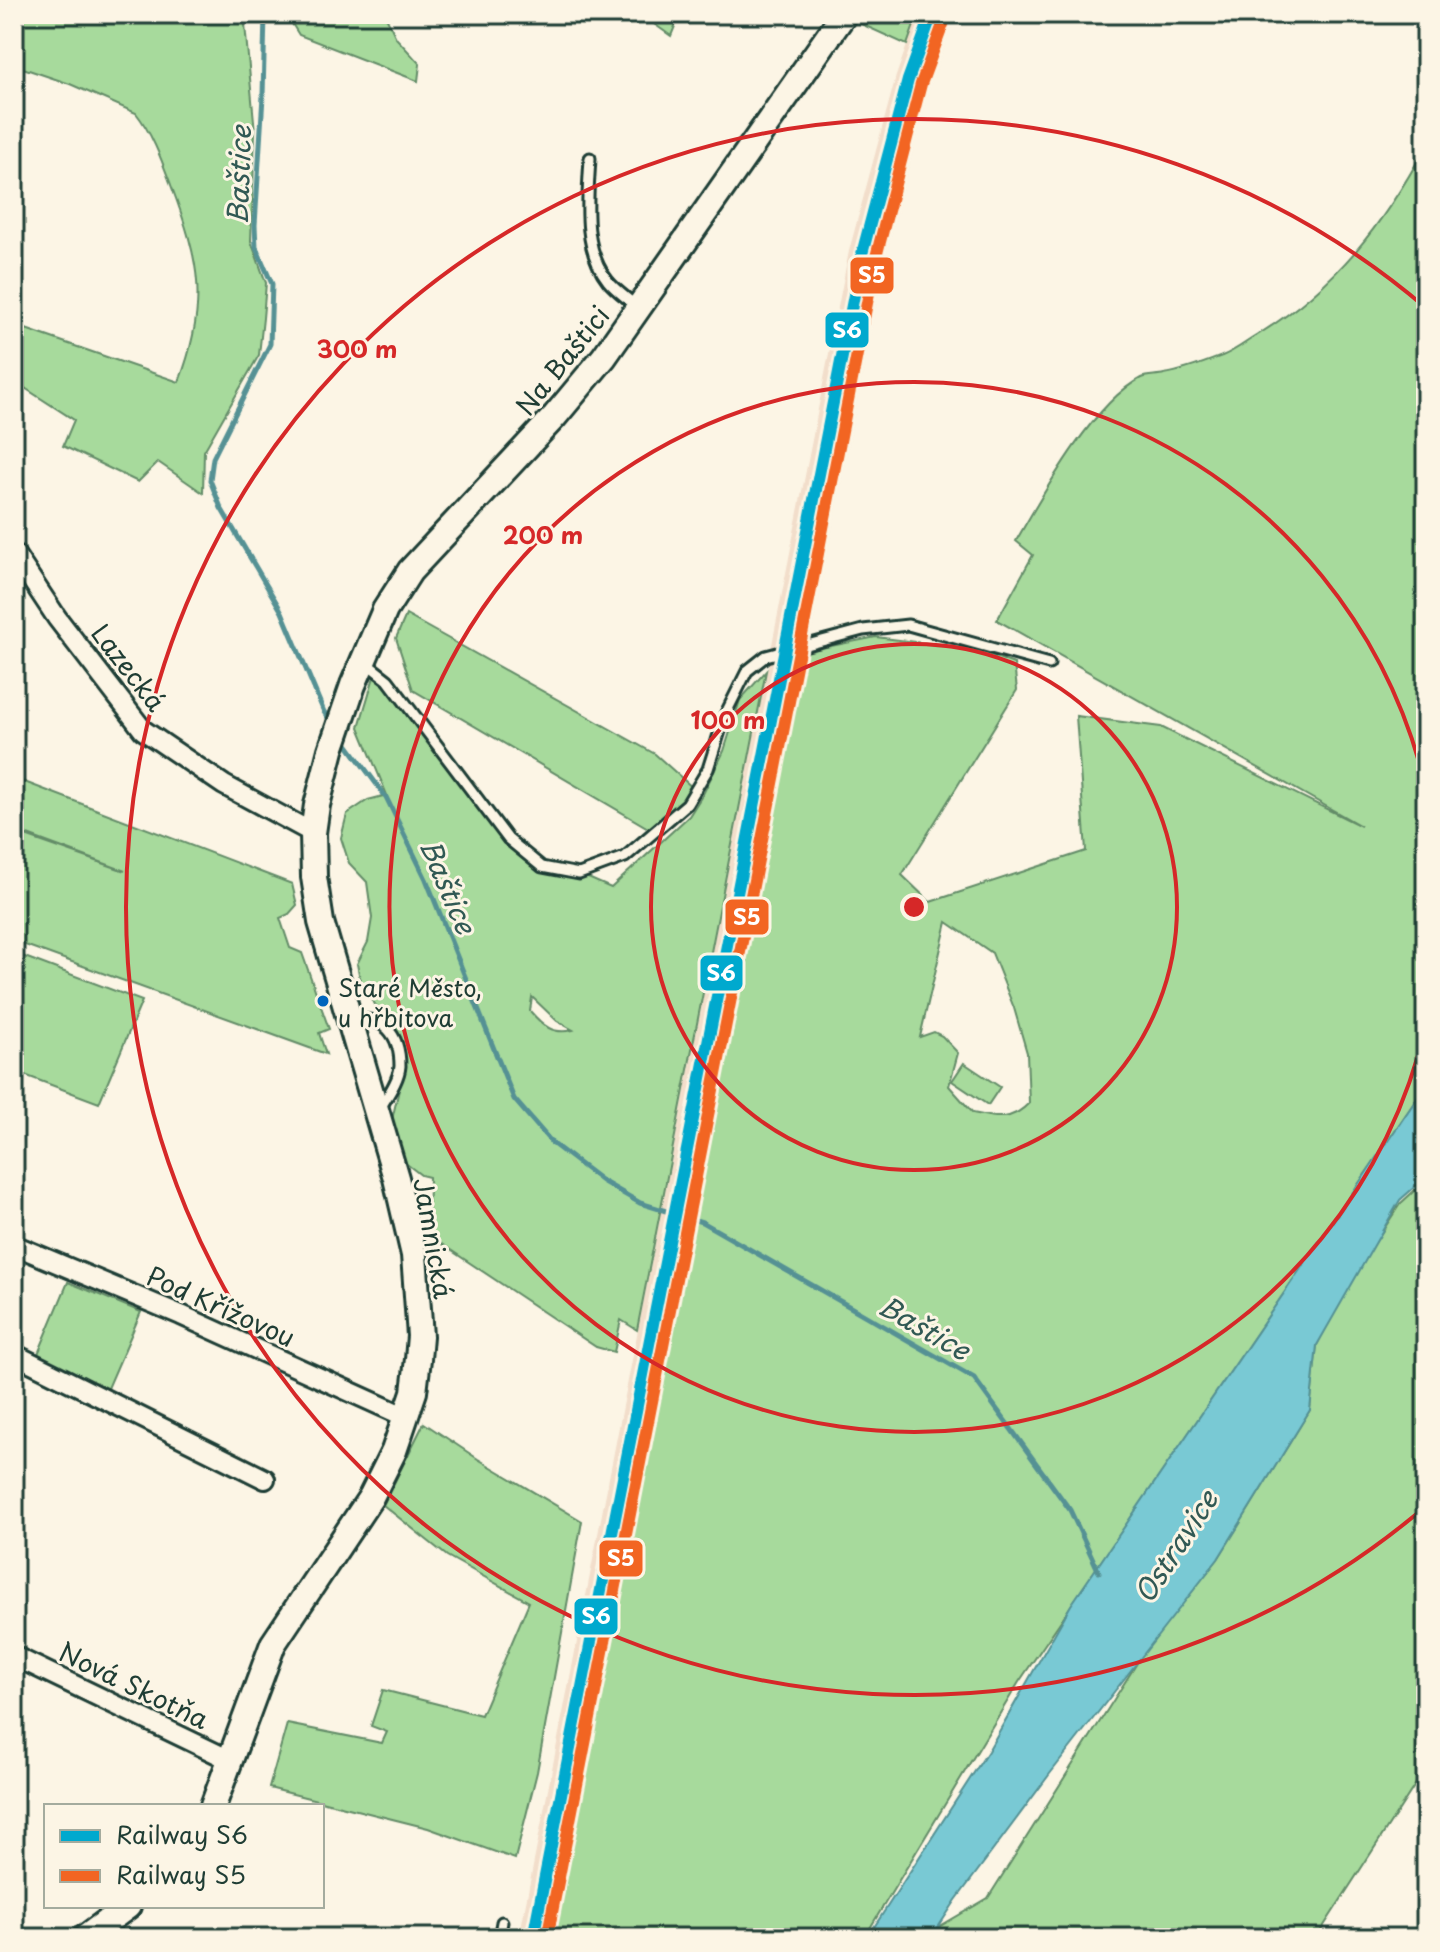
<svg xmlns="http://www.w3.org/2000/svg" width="1440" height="1952" font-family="'Playpen Sans',sans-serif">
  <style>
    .built { fill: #f2decb }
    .green { fill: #a7da9c; stroke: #638c68; stroke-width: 2; fill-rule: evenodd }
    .water { fill: #79c9d4; stroke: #559194; stroke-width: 2 }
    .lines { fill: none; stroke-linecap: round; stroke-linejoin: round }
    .stream { stroke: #559194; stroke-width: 5 }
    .lane-casing { stroke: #1f3d34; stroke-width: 15 }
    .street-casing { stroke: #1f3d34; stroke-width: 24 }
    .secondary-casing { stroke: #1f3d34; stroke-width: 30 }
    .lane { stroke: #fcf5e5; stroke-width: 9 }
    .street { stroke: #fcf5e5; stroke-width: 18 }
    .secondary { stroke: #fcf5e5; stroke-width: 24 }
    .rail-1-casing { stroke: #fcf5e5; stroke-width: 18 }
    .rail-2-casing { stroke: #fcf5e5; stroke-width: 18 }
    .rail-1 { stroke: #00a9ce; stroke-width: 12 }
    .rail-2 { stroke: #f26522; stroke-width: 12 }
    .ring { fill: none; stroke: #d62828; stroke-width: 4 }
    .bus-dot { fill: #0065bd; stroke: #fcf5e5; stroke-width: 3 }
    .labels { text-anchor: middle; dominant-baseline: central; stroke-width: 6; stroke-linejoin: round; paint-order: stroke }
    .bus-label { font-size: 24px; fill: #1f3d34; stroke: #fcf5e5; text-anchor: start }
    .street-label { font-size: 26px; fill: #1f3d34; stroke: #fcf5e5 }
    .water-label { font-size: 28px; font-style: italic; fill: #315954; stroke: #fcf5e5 }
    .centre { fill: #d62828; stroke: #fcf5e5; stroke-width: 4 }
    .ring-label { font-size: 24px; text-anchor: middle; font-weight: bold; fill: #d62828; stroke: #fcf5e5; stroke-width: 6; stroke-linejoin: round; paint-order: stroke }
    .line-badge { stroke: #fcf5e5; stroke-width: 3 }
    .badge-label { font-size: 22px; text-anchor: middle; font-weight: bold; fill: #fff }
  </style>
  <rect width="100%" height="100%" fill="#fcf5e5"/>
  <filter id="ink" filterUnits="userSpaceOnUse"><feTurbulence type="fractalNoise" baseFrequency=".0125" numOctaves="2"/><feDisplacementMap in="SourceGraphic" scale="16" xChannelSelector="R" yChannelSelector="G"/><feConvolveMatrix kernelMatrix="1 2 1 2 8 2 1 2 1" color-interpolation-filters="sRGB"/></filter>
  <g filter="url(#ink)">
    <polygon class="built" points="918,14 946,14 920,84 875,257 546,1938 519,1938 849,251 896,76"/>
    <g class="green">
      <path d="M14,14h230l11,118 -4,109 15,42 -3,35 -4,37 -55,96 -1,42 -45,-31 -20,20 -75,-36 11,-26 -60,-39v-56l165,57c30,-79 21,-120 -8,-197 -9,-24 -19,-52 -35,-72l-66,-29 -56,-19z"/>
      <polygon points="286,14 385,14 396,38 420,64 418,81 299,35"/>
      <polygon points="640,14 680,14 671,36"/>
      <polygon points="865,14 918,14 907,45 859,23"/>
      <path d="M1426,146v939l-407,597 -155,256h-315l4,-19 -4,3 247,-1269 80,-16 101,13 37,14 3,26 -115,185 28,27 156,-51 -10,-135 85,11 200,99 -364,-206 36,-65 -17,-14c27,-47 77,-138 125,-163 6,-3 16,-2 23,-4 20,-3 40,-11 58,-18 13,-5 25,-15 37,-22 77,-48 124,-109 167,-188zM947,922l45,31 22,55 13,45 2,50c-18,19 -33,15 -56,10l-24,-27 9,-33 -16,-17 -8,-4 -14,5z"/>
      <polygon points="406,615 655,754 694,789 650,829 413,690 396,638"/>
      <path d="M376,670l132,169 34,28 37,7 32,14 78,-72 14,-22 21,-43 16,-51 26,-29 -129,659 -16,-10 -7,32 -18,-5 -168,-112 1,-58 -8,-2 -17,-13 -13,-38 13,-56 -7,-32 -36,-52 -4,-20 11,-22 4,-24 -5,-36 -18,-19 -8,-25 6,-24 21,-14 19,-5 -28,-68zM532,997l25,24 16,9c-20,5 -30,-4 -43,-19z"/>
      <polygon points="14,778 292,884 297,905 289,914 280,918 290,948 302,953 329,1029 319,1033 326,1054 14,941 14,832 125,871 14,830"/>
      <polygon points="14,953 142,1001 99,1103 14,1071"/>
      <polygon points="964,1063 1000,1087 988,1105 952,1081"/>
      <polygon points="1426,1180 1426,1768 1316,1938 931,1938 937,1928 988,1898 1144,1652 1218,1559 1310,1410 1317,1345 1351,1280 1400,1204"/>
      <polygon points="68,1282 141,1312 106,1393 35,1361"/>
      <polygon points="424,1423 478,1459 582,1521 537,1772 515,1859 428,1828 269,1788 287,1724 382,1743 387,1732 371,1726 383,1690 481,1715 529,1602 447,1556 383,1505"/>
    </g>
    <polygon class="water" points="1426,1085 1426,1177 1400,1200 1317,1345 1310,1410 1218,1559 1049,1775 956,1900 931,1938 867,1938 988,1751 1071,1605"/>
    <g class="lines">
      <g class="stream">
        <polyline points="265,14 263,96 255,225 256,247 272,284 270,344 213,458 210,480 221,508 282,612 324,712 331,722"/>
        <polyline points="344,740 386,797 426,879 514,1099 552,1143 602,1181 640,1203 702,1222 974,1378 1070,1510 1099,1572"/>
      </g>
      <g class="lane-casing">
        <g id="lane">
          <path d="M590,158c-2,40 -9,89 18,123 7,9 19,17 28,25"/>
          <polyline points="365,662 388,680 508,839 542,867 579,874 625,857 687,804 708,769 725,715 747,671 766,656 863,630 908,625 1049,664"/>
          <path d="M352,1022c31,-9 48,13 48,44 -1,14 -12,29 -19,41"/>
          <polyline points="499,1938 502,1922"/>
        </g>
      </g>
      <g class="street-casing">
        <g id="street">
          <polyline points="14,553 57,618 143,730 224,785 313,833"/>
          <polyline points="14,1245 181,1315 406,1417"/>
          <polyline points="14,1354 265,1479"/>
          <polyline points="14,1656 232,1761"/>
          <polyline points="1424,1938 1426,1934"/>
        </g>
      </g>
      <g class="secondary-casing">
        <g id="secondary">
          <polyline points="213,1806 273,1644 371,1497 394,1451 414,1392 418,1359 420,1336 414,1255 396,1178 321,922 314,877 313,833 317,805 331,750 353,685 385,610 410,571 555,416 604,357 844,14"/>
          <polyline points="85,1938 128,1906"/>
        </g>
      </g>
      <use href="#lane" class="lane"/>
      <use href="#street" class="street"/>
      <use href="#secondary" class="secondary"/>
      <g class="rail-1-casing">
        <polyline id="rail-1" points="533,1938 862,254 908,80 932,14"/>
      </g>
      <g class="rail-2-casing">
        <polyline id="rail-2" points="547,1938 876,257 921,84 945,19"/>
      </g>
      <use href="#rail-1" class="rail-1"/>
      <use href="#rail-2" class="rail-2"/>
    </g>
  </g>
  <g class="ring">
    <circle cx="914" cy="907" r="263"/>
    <path d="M1426 1025A525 525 0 1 1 1426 789"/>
    <path d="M1426 1506A788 788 0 1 1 1426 308"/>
  </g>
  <circle class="bus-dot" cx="323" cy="1001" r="7"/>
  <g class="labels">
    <g class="bus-label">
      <text x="338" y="987">Staré Město,<tspan x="338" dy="30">u hřbitova</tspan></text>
    </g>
    <g class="street-label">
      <text transform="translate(562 360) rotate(-51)">Na Baštici</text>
      <text transform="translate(129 667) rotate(52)">Lazecká</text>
      <text transform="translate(434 1238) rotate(80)">Jamnická</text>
      <text transform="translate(221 1306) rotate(24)">Pod Křížovou</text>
      <text transform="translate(134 1685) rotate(26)">Nová Skotňa</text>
    </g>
    <g class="water-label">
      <text transform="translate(238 175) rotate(-88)">Baštice</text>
      <text transform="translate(449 886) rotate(67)">Baštice</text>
      <text transform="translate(925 1327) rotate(30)">Baštice</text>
      <text transform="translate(1175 1546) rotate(-57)">Ostravice</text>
    </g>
  </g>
  <circle cx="914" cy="907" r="12" class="centre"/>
  <g class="ring-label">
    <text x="357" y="358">300 m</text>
    <text x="543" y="544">200 m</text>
    <text x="728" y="729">100 m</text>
  </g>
  <g class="line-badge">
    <rect x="849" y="256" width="46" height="39" rx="8" fill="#f26522"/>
    <rect x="824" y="311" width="46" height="38" rx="8" fill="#00a9ce"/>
    <rect x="724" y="898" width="46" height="38" rx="8" fill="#f26522"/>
    <rect x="699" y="954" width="45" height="38" rx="8" fill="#00a9ce"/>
    <rect x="598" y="1539" width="46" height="39" rx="8" fill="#f26522"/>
    <rect x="573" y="1597" width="46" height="39" rx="8" fill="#00a9ce"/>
  </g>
  <g class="badge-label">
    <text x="872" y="283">S5</text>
    <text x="847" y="338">S6</text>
    <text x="747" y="925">S5</text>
    <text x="721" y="981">S6</text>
    <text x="621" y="1566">S5</text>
    <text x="596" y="1624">S6</text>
  </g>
  <rect width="1440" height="1952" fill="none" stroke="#fcf5e5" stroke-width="48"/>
  <rect x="24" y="24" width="1392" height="1904" fill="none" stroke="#1f3d34" stroke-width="3" filter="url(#ink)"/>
  <rect x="44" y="1804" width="280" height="104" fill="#fcf5e5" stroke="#a4ab9e" stroke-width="2"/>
  <rect x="60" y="1830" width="40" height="12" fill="#00a9ce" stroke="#a4ab9e" stroke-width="2"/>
  <text x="116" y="1844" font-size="24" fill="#1f3d34">Railway S6</text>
  <rect x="60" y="1870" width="40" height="12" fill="#f26522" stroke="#a4ab9e" stroke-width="2"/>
  <text x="116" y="1884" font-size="24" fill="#1f3d34">Railway S5</text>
</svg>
